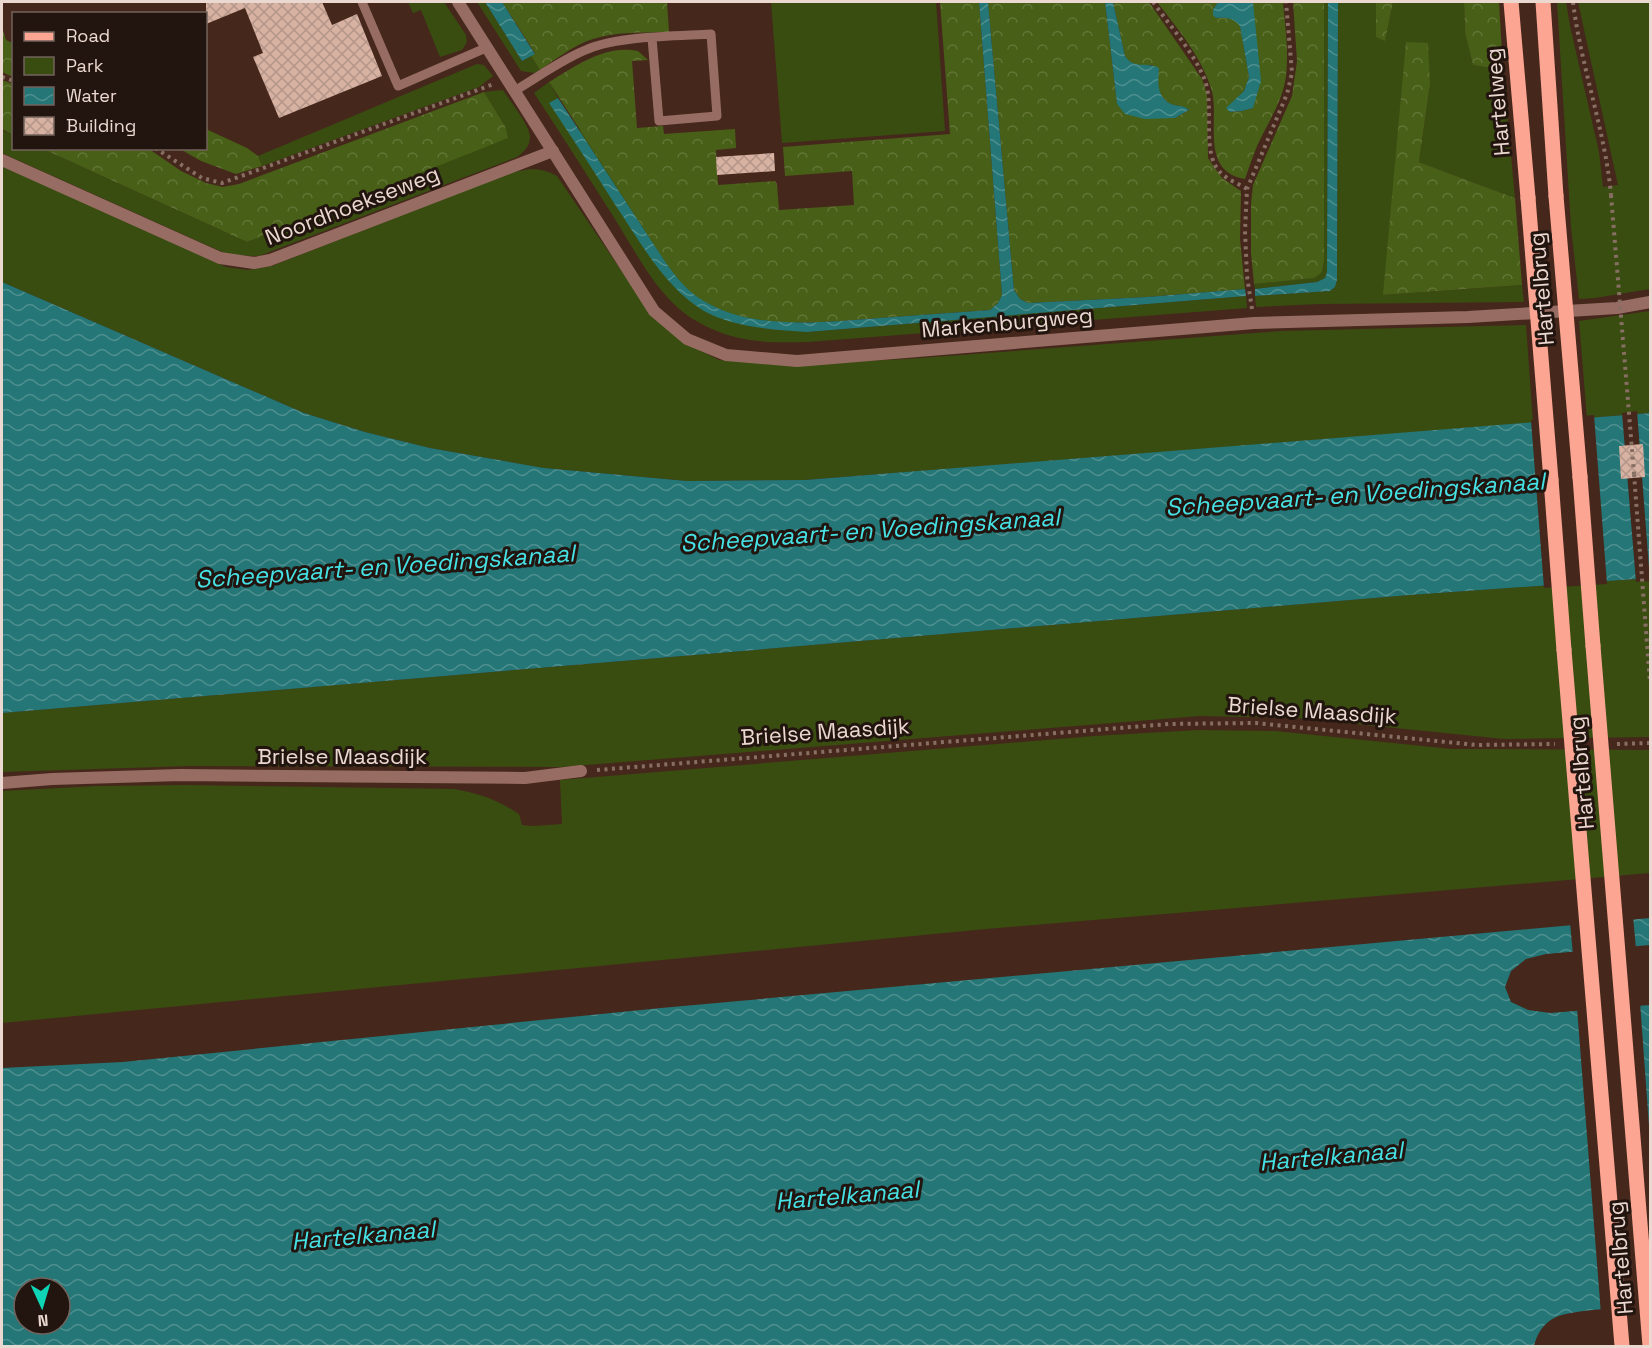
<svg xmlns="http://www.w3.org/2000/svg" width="1652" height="1348" font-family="'Space Grotesk',sans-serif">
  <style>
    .green { fill: #394d11 }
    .forest { fill: url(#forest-crowns) }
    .water { fill: url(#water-waves); fill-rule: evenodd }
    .pier { fill: #45281b }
    .building { fill: url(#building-cross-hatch) }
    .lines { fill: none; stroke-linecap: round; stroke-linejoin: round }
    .path { stroke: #886f64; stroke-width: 4; stroke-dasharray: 3 4.5; stroke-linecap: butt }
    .service { stroke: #976c63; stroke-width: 9 }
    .minor { stroke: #976c63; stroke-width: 12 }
    .primary { stroke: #fda593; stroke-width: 15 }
    .path-bridge { stroke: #886f64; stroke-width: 4; stroke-dasharray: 3 4.5; stroke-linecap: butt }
    .primary-bridge { stroke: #fda593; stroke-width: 15 }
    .labels { text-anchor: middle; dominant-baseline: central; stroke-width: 6; stroke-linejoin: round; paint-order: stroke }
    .street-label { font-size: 22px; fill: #ebd8d0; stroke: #22150f }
    .water-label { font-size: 24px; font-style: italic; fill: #46e1e4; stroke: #22150f }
  </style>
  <defs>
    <pattern id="forest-crowns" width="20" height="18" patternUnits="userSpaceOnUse" patternTransform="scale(1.5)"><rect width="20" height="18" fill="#475f16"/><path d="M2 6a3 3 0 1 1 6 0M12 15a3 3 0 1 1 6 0" fill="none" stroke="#627537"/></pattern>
    <pattern id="water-waves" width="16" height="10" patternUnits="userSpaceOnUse" patternTransform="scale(1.5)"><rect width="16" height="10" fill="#247677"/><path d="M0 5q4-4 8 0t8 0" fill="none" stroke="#4f8f8f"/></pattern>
    <pattern id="building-cross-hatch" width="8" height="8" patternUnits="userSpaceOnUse" patternTransform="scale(1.5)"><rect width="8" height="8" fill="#d7b2a2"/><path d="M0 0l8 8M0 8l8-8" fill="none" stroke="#b39689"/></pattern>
  </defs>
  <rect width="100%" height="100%" fill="#45281b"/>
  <g class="green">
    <polygon points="408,2 444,2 466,35 467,42 462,50 440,57 421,10 413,13"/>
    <polygon points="477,2 485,2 522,61 531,56 540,70 534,73 521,71"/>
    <polygon points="771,2 936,2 945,131 782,143"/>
    <polygon points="1324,2 1328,2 1327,272 1325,278 1317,282 1255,289 1254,284 1303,279 1322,272 1324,261"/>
    <polygon points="1338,2 1376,2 1376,37 1385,40 1393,2 1464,2 1465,33 1473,65 1503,70 1515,198 1419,162 1430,84 1384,295 1522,285 1524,302 1320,304 1256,307 1255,296 1330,291 1335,287 1337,280"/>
    <polygon points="1557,2 1566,2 1570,26 1599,152 1603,187 1618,185 1578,2 1650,2 1650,289 1595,298 1579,299 1571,227"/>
    <polygon points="477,64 484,65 493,76 479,87 262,166 258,156"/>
    <path d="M549,82l9,16 -8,6 257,228 439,-36 1,12 -439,34c-40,1 -73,1 -110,-20 -40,-22 -61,-69 -85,-106 -26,-41 -52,-82 -79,-123z"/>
    <path d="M503,90c6,10 27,35 27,47 0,9 -6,15 -13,20l-258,99 -30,-1 -227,-102v-23l11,5 1,13 29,1 204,93 156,-63 102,-53 -21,-34z"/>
    <path d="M2,165l224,102 22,3 24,-4 237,-93c20,-4 29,-7 48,3l70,103 62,66 30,15 37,3h67l83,-4 375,-28 245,-6 7,98 -728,57 -118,1 -143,-13 -114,-20 -65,-16 -61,-19 -302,-131z"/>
    <polygon points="1650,311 1650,413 1587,418 1579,321"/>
    <polygon points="1650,578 1650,737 1504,739 1296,718 1200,716 561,767 189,766 2,772 2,713 1410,595"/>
    <path d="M1198,730l77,1 177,18 198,1v123l-664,56 -984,94v-232l96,-5 88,-1 268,4c24,4 44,11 65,25l3,11 11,1 29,-2 -2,-44 534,-44z"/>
  </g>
  <g class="forest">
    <path d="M502,2h165l2,30c-24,1 -52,-1 -76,7 -19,6 -37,20 -53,31l-9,-14 4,-3z"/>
    <path d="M940,2h39l23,293 -4,8 -8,7c-37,3 -74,5 -111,8 -58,4 -128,14 -180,-20 -15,-10 -27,-26 -37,-41l-113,-175c26,-16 57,-38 89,-31l10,9 -16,1 5,67 26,-2 1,8 71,-5 1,19 -20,2 2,35 57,-4 2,3 2,26 75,-5 -2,-34 -67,5 -2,-29 167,-13z"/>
    <path d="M988,2h117l12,102 58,14 14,-8c-6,-6 -11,-3 -18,-6 -14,-7 -15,-26 -18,-39 -13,0 -21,2 -28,-9l-12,-54h36l53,77 5,15 1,64 14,20 19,13 -1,48 5,50 -98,8 -119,6 -8,-4 -6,-9z"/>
    <path d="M1157,2h61l-5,8 3,8c11,-1 17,0 24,7l9,52 -5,14 -17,17 3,4 12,-1 11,-3v-106h30c2,24 6,49 3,74 -3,25 -18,46 -28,68 -5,12 -9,23 -13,35 -47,-8 -24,-62 -34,-91 -10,-32 -34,-60 -54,-86z"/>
    <polygon points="1293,2 1324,2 1324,261 1322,272 1314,278 1254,284 1251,253 1251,204 1253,185 1292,96 1297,61"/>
    <polygon points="1376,2 1393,2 1385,41 1376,37"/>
    <polygon points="1464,2 1499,2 1503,70 1473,65 1465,33"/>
    <polygon points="2,27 6,40 13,43 13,77 2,72"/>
    <polygon points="1406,42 1428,43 1430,84 1419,162 1515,198 1522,285 1383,295"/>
    <polygon points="2,80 13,84 13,135 2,129"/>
    <polygon points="484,92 505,126 508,138 247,242 43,149 149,149 181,171 206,183 223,187 239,184"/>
    <polygon points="206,129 247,148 258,156 262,166 236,174 201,161 180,149 206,148"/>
  </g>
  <g class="water">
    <polygon points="485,2 502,2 535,54 522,61"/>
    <path d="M979,2h9l26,288 6,9 8,4 119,-6 98,-8 1,7 -439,36c-32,-2 -75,-5 -103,-21 -40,-24 -65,-71 -90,-108 -21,-33 -43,-67 -65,-100l9,-5 104,159c10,15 22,31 37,41 52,34 122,24 180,20 37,-3 74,-5 111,-8l8,-7 4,-8z"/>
    <path d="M1105,2h8l12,54c9,14 21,5 34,12 -1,13 -3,28 12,36 7,3 12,0 18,6l-14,8 -30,1 -20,-5 -8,-10z"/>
    <path d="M1218,2h35l8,79 -8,27 -11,3 -12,1 -4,-4 18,-17 5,-14 -9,-51c-7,-8 -13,-9 -24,-8l-3,-3v-5z"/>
    <polygon points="1328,2 1338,2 1337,280 1335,287 1330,291 1255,296 1255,289 1317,282 1325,278 1327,272"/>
    <polygon points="2,282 304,413 365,432 430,448 544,468 687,481 805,480 1650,413 1650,578 1410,595 2,713"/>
    <path d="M1650,918v27l-104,9 -20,5 -15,12 -6,16 6,15 17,8 22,3 100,-8v301c-23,2 -75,3 -94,11 -13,6 -19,17 -22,29h-1532v-278l121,-6 538,-54zM24,1288h36v36h-36z"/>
  </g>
  <g class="pier">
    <polygon points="1637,411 1650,581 1636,582 1622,413"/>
    <polygon points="1594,415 1607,584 1544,588 1531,420"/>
    <polygon points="1633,916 1636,949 1573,955 1570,922"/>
    <polygon points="1640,1002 1650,1140 1650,1309 1601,1314 1577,1008"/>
  </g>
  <g class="building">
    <polygon points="206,2 322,2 332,25 357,14 382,76 279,118 253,57 263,53 245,8 206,24"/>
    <polygon points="774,153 775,171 717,175 716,157"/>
    <polygon points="1643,444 1645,477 1621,479 1619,446"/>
  </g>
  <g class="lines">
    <g class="path">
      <path d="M1153,2c17,24 39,48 51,76 12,28 -5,78 19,97 6,5 16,9 24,14"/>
      <path d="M1573,2c8,65 32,128 38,193"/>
      <polyline points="2,77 14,81"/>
      <polyline points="155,148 202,178 222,183 494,84"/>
      <polyline points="1252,309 1247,276 1245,231 1247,189 1287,94 1292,73 1286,2"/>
      <polyline points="1634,474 1650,683"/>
      <polyline points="1617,744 1650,743"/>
      <polyline points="597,770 1169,724 1256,723 1476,745 1555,744"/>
    </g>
    <g class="service">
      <polyline points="362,2 398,86 488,47"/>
      <path d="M516,90c22,-13 48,-32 72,-41 30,-13 89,-13 123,-15l6,82 -58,5 -7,-83"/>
    </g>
    <g class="minor">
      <polyline points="458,2 654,311 687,339 726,355 797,361 1254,323 1468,317 1617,308 1650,302"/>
      <polyline points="2,160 220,258 254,263 270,260 553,151"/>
      <polyline points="2,783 52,779 180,775 525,778 581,771"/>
    </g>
    <g class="primary">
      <polyline points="1511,2 1528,198"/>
      <polyline points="1543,2 1556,196"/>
      <polyline points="1580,477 1593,646"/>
      <polyline points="1551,480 1564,650"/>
    </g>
    <polyline class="path-bridge" points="1611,195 1634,474"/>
    <g class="primary-bridge">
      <polyline points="1556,196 1580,477"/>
      <polyline points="1528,198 1551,480"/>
      <polyline points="1593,646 1650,1346"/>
      <polyline points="1564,650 1622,1346"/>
    </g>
  </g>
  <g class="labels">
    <g class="street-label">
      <text transform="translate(1497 102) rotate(-95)">Hartelweg</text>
      <text transform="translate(352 205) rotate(-21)">Noordhoekseweg</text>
      <text transform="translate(1541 289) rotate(-95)">Hartelbrug</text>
      <text transform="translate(1007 322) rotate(-5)">Markenburgweg</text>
      <text transform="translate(1312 710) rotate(4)">Brielse Maasdijk</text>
      <text transform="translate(825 731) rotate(-4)">Brielse Maasdijk</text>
      <text x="342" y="756">Brielse Maasdijk</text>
      <text transform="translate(1581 773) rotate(-95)">Hartelbrug</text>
      <text transform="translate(1620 1258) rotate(-95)">Hartelbrug</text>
    </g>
    <g class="water-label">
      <text transform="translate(1355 494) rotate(-4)">Scheepvaart- en Voedingskanaal</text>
      <text transform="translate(870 530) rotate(-4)">Scheepvaart- en Voedingskanaal</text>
      <text transform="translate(385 566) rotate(-4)">Scheepvaart- en Voedingskanaal</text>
      <text transform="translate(1331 1156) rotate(-5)">Hartelkanaal</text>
      <text transform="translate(847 1195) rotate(-5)">Hartelkanaal</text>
      <text transform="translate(363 1235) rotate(-5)">Hartelkanaal</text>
    </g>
  </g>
  <rect width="1652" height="1348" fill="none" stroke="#ebd8d0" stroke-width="6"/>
  <rect x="12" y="12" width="195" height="138" fill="#22150f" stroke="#72635c" stroke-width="1.5"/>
  <rect x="24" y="32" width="30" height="9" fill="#fda593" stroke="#72635c" stroke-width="1.5"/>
  <text x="66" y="42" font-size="18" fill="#ebd8d0">Road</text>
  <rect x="24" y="57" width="30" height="18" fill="#394d11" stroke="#72635c" stroke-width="1.5"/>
  <text x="66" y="72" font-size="18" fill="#ebd8d0">Park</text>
  <rect x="24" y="87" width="30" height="18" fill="url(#water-waves)" stroke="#72635c" stroke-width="1.5"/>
  <text x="66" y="102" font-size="18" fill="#ebd8d0">Water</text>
  <rect x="24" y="117" width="30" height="18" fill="url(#building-cross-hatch)" stroke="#72635c" stroke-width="1.5"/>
  <text x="66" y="132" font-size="18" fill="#ebd8d0">Building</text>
  <g transform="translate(42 1306) rotate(176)"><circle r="28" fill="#22150f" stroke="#72635c" stroke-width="1.5"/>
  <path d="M0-4.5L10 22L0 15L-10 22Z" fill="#0dd5b5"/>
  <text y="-9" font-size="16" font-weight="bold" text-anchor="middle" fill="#ebd8d0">N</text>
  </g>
</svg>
